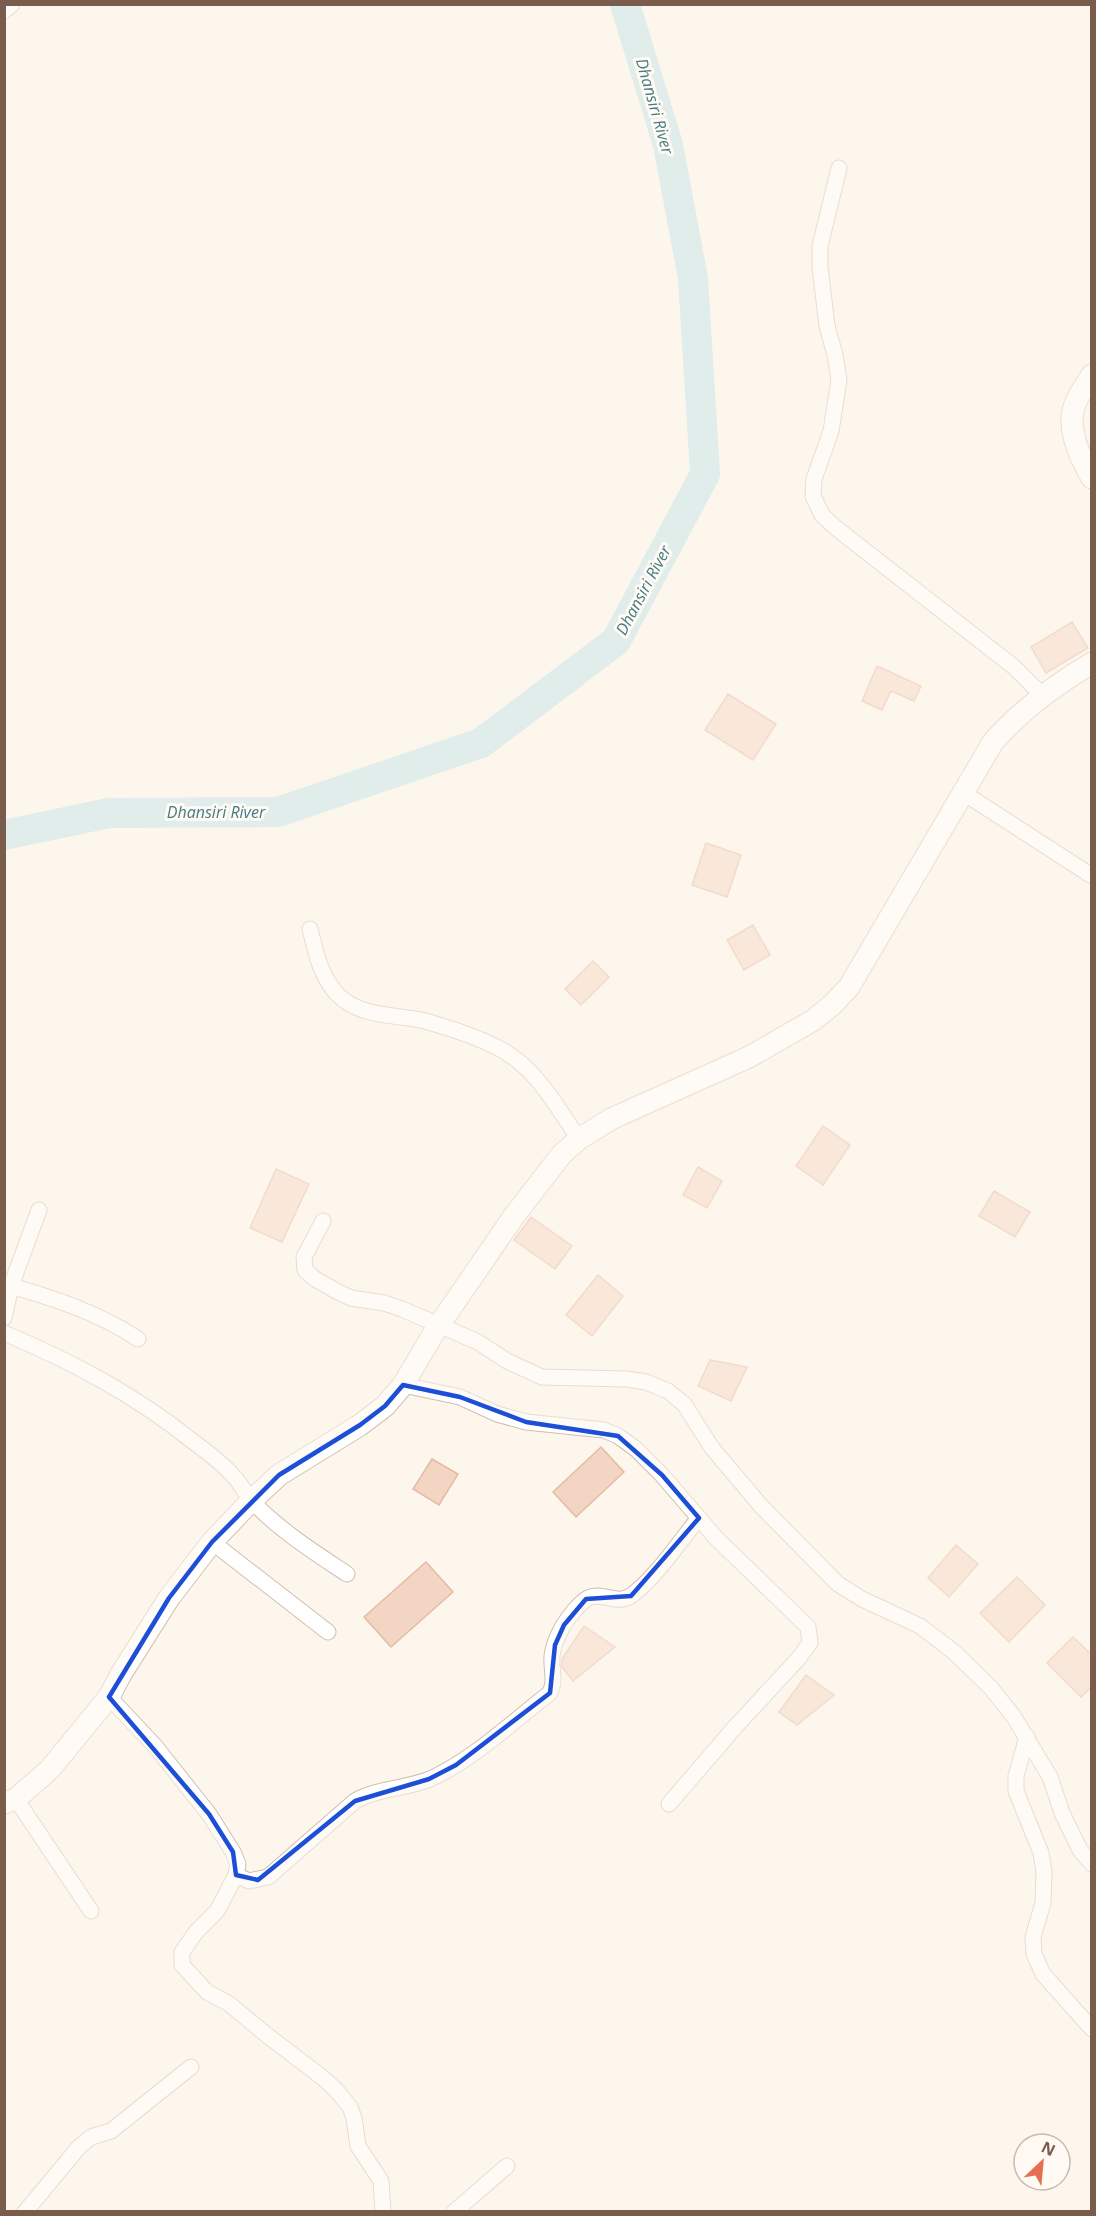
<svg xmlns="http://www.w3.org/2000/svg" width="1096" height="2216" font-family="'Open Sans',sans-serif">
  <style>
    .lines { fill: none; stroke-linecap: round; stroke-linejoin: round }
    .river { stroke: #bfe3e8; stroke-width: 30 }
    .building { fill: #f3d5c3; stroke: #e6bba3; stroke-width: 1.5 }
    .street-casing { stroke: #d1beb0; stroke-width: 17 }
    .secondary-casing { stroke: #d6c0b0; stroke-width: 23 }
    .street { stroke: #fff; stroke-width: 15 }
    .secondary { stroke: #fff; stroke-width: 21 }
    .marked { fill: none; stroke: #1d4ed8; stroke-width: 4.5; stroke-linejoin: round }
    .labels { text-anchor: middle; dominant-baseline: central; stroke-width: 6; stroke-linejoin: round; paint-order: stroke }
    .water-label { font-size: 16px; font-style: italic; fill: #437c86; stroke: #fffaf3 }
  </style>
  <rect width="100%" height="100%" fill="#fdf6ec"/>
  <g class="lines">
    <polyline class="river" points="4,835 109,813 278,812 481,743 616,641 705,474 693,278 668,145 625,4"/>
  </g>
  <g class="building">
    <polygon points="1072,622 1088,648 1046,673 1031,647"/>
    <polygon points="877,666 921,686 914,701 891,691 882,710 862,701"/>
    <polygon points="728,694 776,724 753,760 705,730"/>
    <polygon points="706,843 741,855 727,897 692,885"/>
    <polygon points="753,925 770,955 744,970 727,940"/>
    <polygon points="593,961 609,977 581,1005 565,989"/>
    <polygon points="823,1126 850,1145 823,1185 796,1166"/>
    <polygon points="698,1167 722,1181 707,1208 683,1195"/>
    <polygon points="276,1169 309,1184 282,1242 250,1228"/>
    <polygon points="994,1191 1030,1212 1015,1237 979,1216"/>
    <polygon points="531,1217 572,1246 555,1269 514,1240"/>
    <polygon points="598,1275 623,1296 592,1336 566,1315"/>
    <polygon points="710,1360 747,1367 731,1401 698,1386"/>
    <polygon points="601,1447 624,1472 576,1517 553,1492"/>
    <polygon points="432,1459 458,1474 439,1505 413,1489"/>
    <polygon points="956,1545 978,1564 949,1597 928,1578"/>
    <polygon points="426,1562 453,1592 391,1647 364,1617"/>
    <polygon points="1017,1577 1045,1605 1009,1642 980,1613"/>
    <polygon points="584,1626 615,1647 573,1681 562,1667 562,1659"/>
    <polygon points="1073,1637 1092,1655 1092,1687 1081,1697 1047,1663"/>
    <polygon points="806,1675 834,1695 797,1725 779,1712"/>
  </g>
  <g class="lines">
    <g class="street-casing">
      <g id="street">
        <polyline points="4,11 12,4"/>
        <polyline points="839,168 820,246 820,267 827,326 835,355 839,380 831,431 814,479 813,496 822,515 836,528 1014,667 1042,695"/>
        <polyline points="962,792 1092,876"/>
        <path d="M310,929c6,24 10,47 28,66 23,23 58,19 87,26 25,7 63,19 85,34 30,20 49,55 69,84"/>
        <polyline points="323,1221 304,1257 305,1270 315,1279 338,1292 351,1298 384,1303 402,1309 478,1342 507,1361 542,1377 626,1379 646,1382 668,1391 684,1404 712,1448 761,1506 838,1584 862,1599 920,1626 954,1652 991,1688 1014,1717 1050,1777 1062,1813 1080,1850 1092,1864"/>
        <path d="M11,1286c45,13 88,27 127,53"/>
        <polyline points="4,1318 11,1286 39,1210"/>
        <path d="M4,1333c71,30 131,62 191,110 14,10 30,23 41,36 6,7 10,16 16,22 27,29 62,51 95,73"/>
        <polyline points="403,1385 460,1397 497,1414 526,1422 604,1430 618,1436 636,1449 662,1475 716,1538 808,1627 810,1643 798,1659 736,1726 669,1804"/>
        <polyline points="212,1542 328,1632"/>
        <polyline points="109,1697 155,1746 209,1814 233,1852 238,1864 236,1875 217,1911 196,1932 182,1952 182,1965 207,1992 228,2003 268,2036 323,2078 337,2091 350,2107 354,2118 358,2146 381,2181 383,2212"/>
        <polyline points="1027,1737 1016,1776 1016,1791 1041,1853 1044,1872 1043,1903 1033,1937 1034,1954 1043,1974 1092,2029"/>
        <polyline points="16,1799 91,1911"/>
        <path d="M236,1875l13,6 19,-4 87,-76c23,-13 50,-12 75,-22 43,-19 83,-58 120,-86 6,-13 1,-23 2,-37 1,-10 6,-21 11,-30 5,-8 16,-23 25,-28 14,-7 30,8 44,-3 25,-19 47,-53 67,-77"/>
        <polyline points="25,2212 79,2147 91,2137 111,2131 191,2067"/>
        <polyline points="454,2212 507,2166"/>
      </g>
    </g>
    <g class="secondary-casing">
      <g id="secondary">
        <path d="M1092,375c-6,9 -13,19 -17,29 -9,23 5,54 17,74"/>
        <path d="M4,1803l12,-4 34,-30 59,-72 12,-23 48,-76 43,-56 39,-41 28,-26 81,-50 25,-19 18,-21 32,-54 79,-115 48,-62 17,-15 32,-20 138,-62 63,-36 20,-16 17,-18 144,-245c28,-32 62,-57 99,-79"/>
      </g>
    </g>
    <use href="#street" class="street"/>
    <use href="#secondary" class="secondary"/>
  </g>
  <path d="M0 0H1096V2216H0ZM403,1385l57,12 66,25 92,14 44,39 37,43 -68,78 -45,3 -22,26 -9,20 -5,48 -94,72 -27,14 -74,22 -97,79 -22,-5 -3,-23 -24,-38 -100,-117 60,-99 43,-56 67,-67 81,-50 25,-19z" fill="#fdf6ec" fill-opacity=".55" fill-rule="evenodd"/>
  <path class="marked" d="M403,1385l57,12 66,25 92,14 44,39 37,43 -68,78 -45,3 -22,26 -9,20 -5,48 -94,72 -27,14 -74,22 -97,79 -22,-5 -3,-23 -24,-38 -100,-117 60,-99 43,-56 67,-67 81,-50 25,-19z"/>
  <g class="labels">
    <g class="water-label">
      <text transform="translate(655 106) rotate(74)">Dhansiri River</text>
      <text transform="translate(643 590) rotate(-62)">Dhansiri River</text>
      <text x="216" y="812">Dhansiri River</text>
    </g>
  </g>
  <rect width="1096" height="2216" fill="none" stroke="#7a5c4d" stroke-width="12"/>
  <g transform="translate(1042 2162) rotate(26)"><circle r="28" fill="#fffaf3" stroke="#cabbb1" stroke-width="1.5"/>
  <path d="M0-4.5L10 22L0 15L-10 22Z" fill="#e76f51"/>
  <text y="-9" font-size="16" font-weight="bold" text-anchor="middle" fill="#7a5c4d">N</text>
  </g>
</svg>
